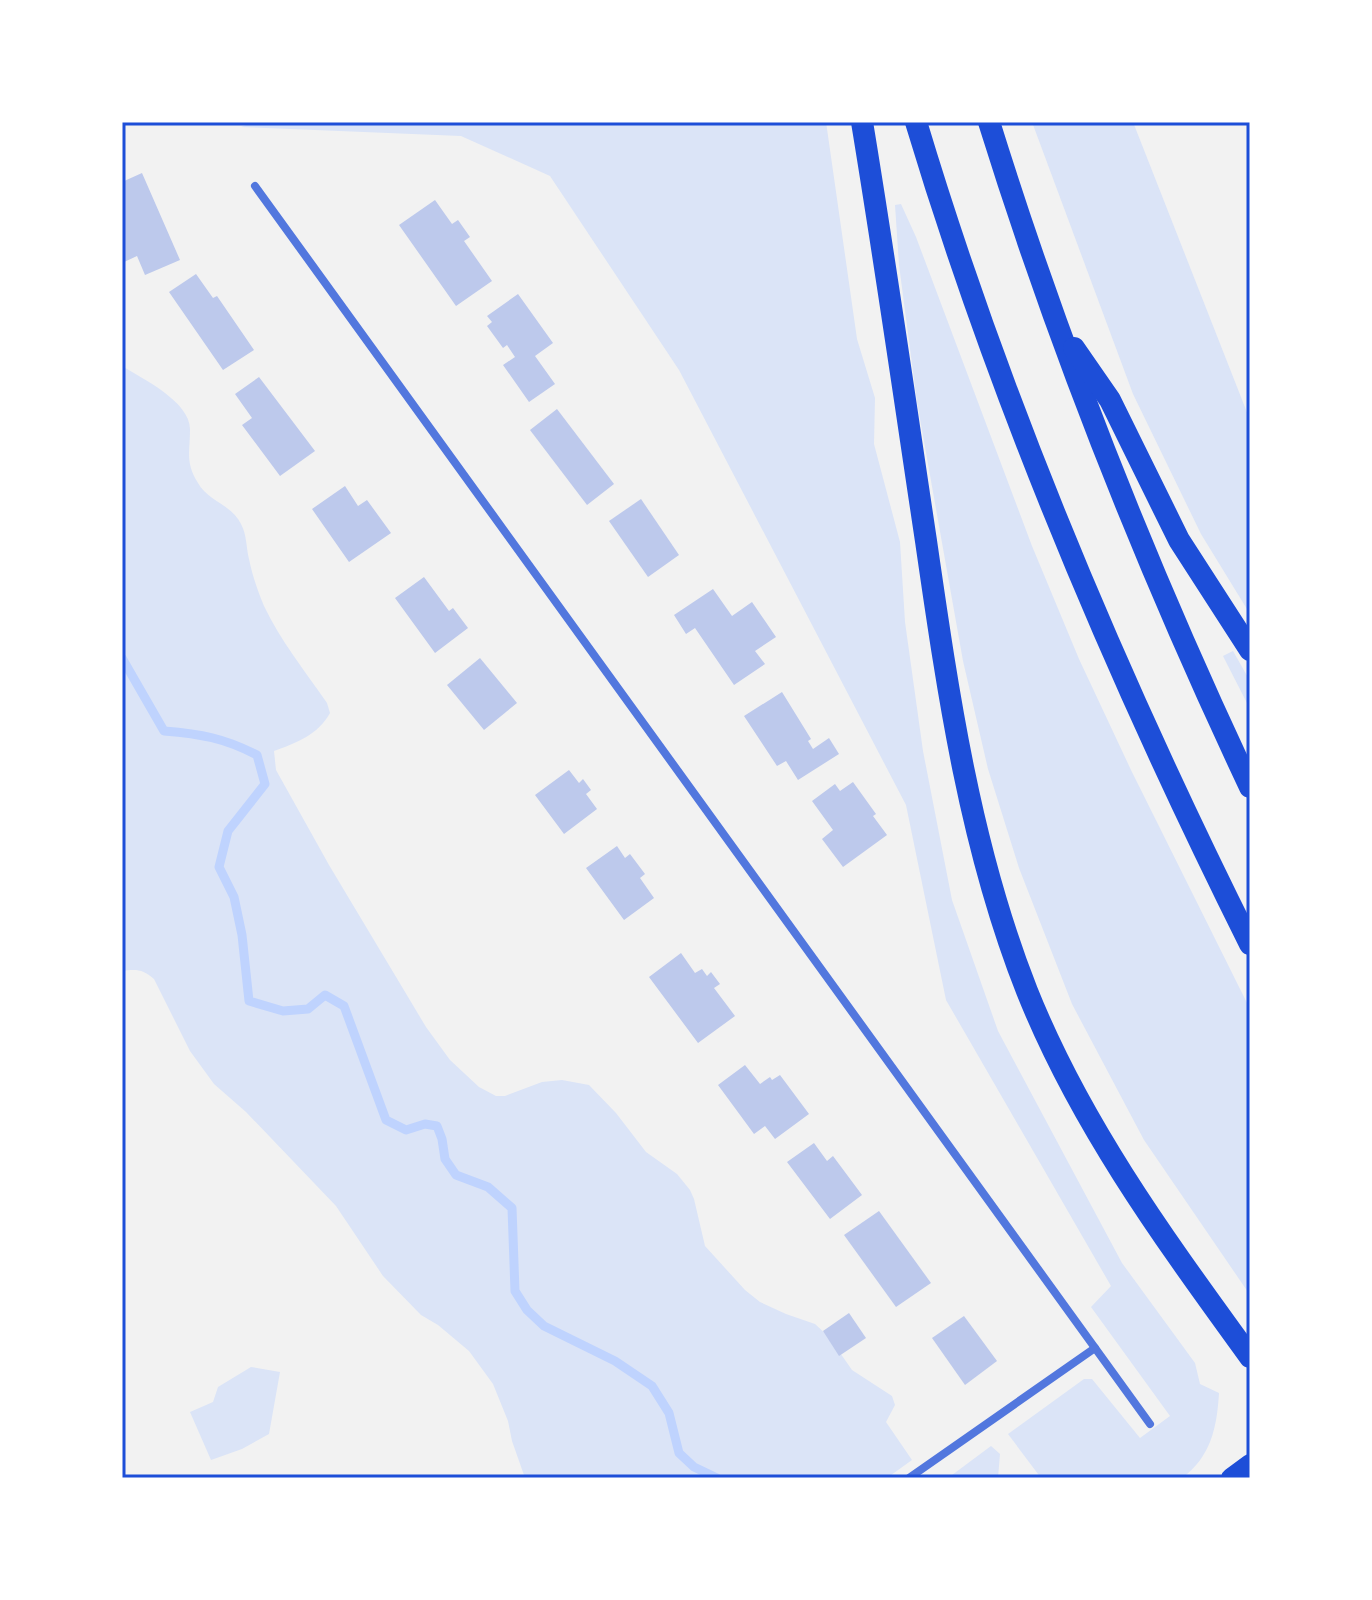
<svg xmlns="http://www.w3.org/2000/svg" width="1372" height="1600" font-family="Rubik,sans-serif">
  <style>
    .green { fill: #dbe4f7 }
    .lines { fill: none; stroke-linecap: round; stroke-linejoin: round }
    .stream { stroke: #bfd3fe; stroke-width: 9 }
    .building { fill: #bdc9ec }
    .minor { stroke: #5277de; stroke-width: 8 }
    .primary { stroke: #1d4ed8; stroke-width: 20 }
    .motorway { stroke: #1d4ed8; stroke-width: 22 }
    .neatline { fill: none; stroke: #1d4ed8; stroke-width: 3 }
  </style>
  <rect width="100%" height="100%" fill="#f2f2f2"/>
  <g class="green">
    <path d="M255,122h571l31,217 18,59 -1,46 26,98 5,80 18,129 29,149 46,131 124,232 73,100 5,21 19,9c-2,34 -8,64 -37,85h-141l-33,-44 76,-55h8l48,59 30,-22 -79,-109 20,-21 -165,-286 -40,-195 -227,-435 -129,-194 -89,-40 -220,-9z"/>
    <polygon points="1032,122 1133,122 1250,420 1250,614 1201,534 1133,394"/>
    <polygon points="901,204 916,237 1032,546 1079,659 1131,770 1250,1009 1250,1295 1144,1140 1072,1004 1019,868 988,769 963,661 917,402 899,265 895,205"/>
    <path d="M122,366c21,13 69,36 68,64 0,22 -5,32 8,53 10,18 34,22 43,41 6,11 5,23 8,35 3,15 9,33 15,47 16,34 41,65 63,97l3,10c-12,22 -34,30 -56,38l2,19 53,95 97,162 24,33 29,27 17,9h9l37,-14 20,-2 27,5 27,28 30,39 31,22 13,16 4,9 11,47 40,44 15,12 26,12 29,10 14,13 23,33 40,26 3,9 -9,17 26,38 -25,18h-362l-13,-37 -4,-20 -15,-37 -24,-33 -31,-26 -17,-10 -38,-39 -47,-70 -90,-94 -32,-28 -24,-33 -36,-72c-11,-10 -18,-10 -32,-8z"/>
    <polygon points="1233,651 1250,681 1250,709 1223,656"/>
    <polygon points="251,1367 280,1372 269,1434 242,1449 211,1460 190,1412 213,1402 218,1387"/>
    <polygon points="991,1446 1000,1454 998,1478 948,1478"/>
  </g>
  <g class="lines">
    <path class="stream" d="M122,658l42,73c37,3 60,7 93,24l8,29 -37,47 -9,36 15,30 8,38 7,66 34,10 25,-2 17,-14 19,11 42,114 20,10 19,-6 12,2 5,13 3,20 11,16 32,12 24,21 3,83 12,19 17,16 71,35 37,25 17,27 10,40 15,14 23,11"/>
  </g>
  <g class="building">
    <polygon points="142,173 180,260 145,275 137,256 122,263 124,226 122,182"/>
    <polygon points="435,200 452,224 458,220 470,237 464,241 492,281 456,306 399,225"/>
    <polygon points="196,274 213,298 217,296 254,350 223,370 169,292"/>
    <polygon points="518,294 553,343 535,356 555,384 529,402 503,365 515,357 507,345 503,348 487,326 492,322 487,316"/>
    <polygon points="259,377 315,451 280,476 242,425 252,418 235,394"/>
    <polygon points="557,409 614,484 587,505 530,430"/>
    <polygon points="345,486 358,506 367,500 391,533 349,562 312,509"/>
    <polygon points="641,499 679,555 648,577 609,521"/>
    <polygon points="424,577 449,611 453,608 468,628 435,653 395,598"/>
    <polygon points="713,589 732,616 752,602 776,637 755,651 765,664 734,685 695,628 686,634 674,615"/>
    <polygon points="480,658 517,703 484,730 447,685"/>
    <polygon points="782,692 811,739 808,741 813,749 829,738 839,754 798,780 786,761 777,766 744,716"/>
    <polygon points="569,770 579,783 583,779 591,790 586,794 597,809 564,834 535,795"/>
    <polygon points="853,782 876,814 873,816 887,835 843,867 822,839 833,830 812,801 835,784 840,791"/>
    <polygon points="617,846 625,858 630,854 645,874 640,878 654,898 624,920 586,868"/>
    <polygon points="681,953 695,973 702,969 707,976 711,972 720,984 714,988 735,1016 698,1043 649,977"/>
    <polygon points="745,1065 760,1084 770,1077 772,1080 780,1075 809,1114 775,1139 765,1126 754,1134 718,1085"/>
    <polygon points="814,1143 827,1161 833,1156 862,1195 830,1219 787,1162"/>
    <polygon points="879,1211 931,1283 896,1307 844,1235"/>
    <polygon points="849,1313 866,1338 839,1356 823,1331"/>
    <polygon points="964,1316 997,1361 965,1385 932,1338"/>
  </g>
  <g class="lines">
    <g class="minor">
      <polyline points="255,186 1150,1424"/>
      <polyline points="909,1478 1095,1348"/>
    </g>
    <polyline class="primary" points="1231,1478 1250,1464"/>
    <g class="motorway">
      <path d="M862,122c23,139 43,279 64,419 22,152 44,306 101,450 54,135 139,250 223,366"/>
      <path d="M916,122c85,283 202,558 334,822"/>
      <path d="M989,122c71,228 159,449 261,665"/>
      <polyline points="1074,348 1110,400 1179,540 1250,650"/>
    </g>
  </g>
  <rect width="1372" height="1600" fill="none" stroke="#ffffff" stroke-width="248"/>
  <rect x="124" y="124" width="1124" height="1352" class="neatline"/>
</svg>
